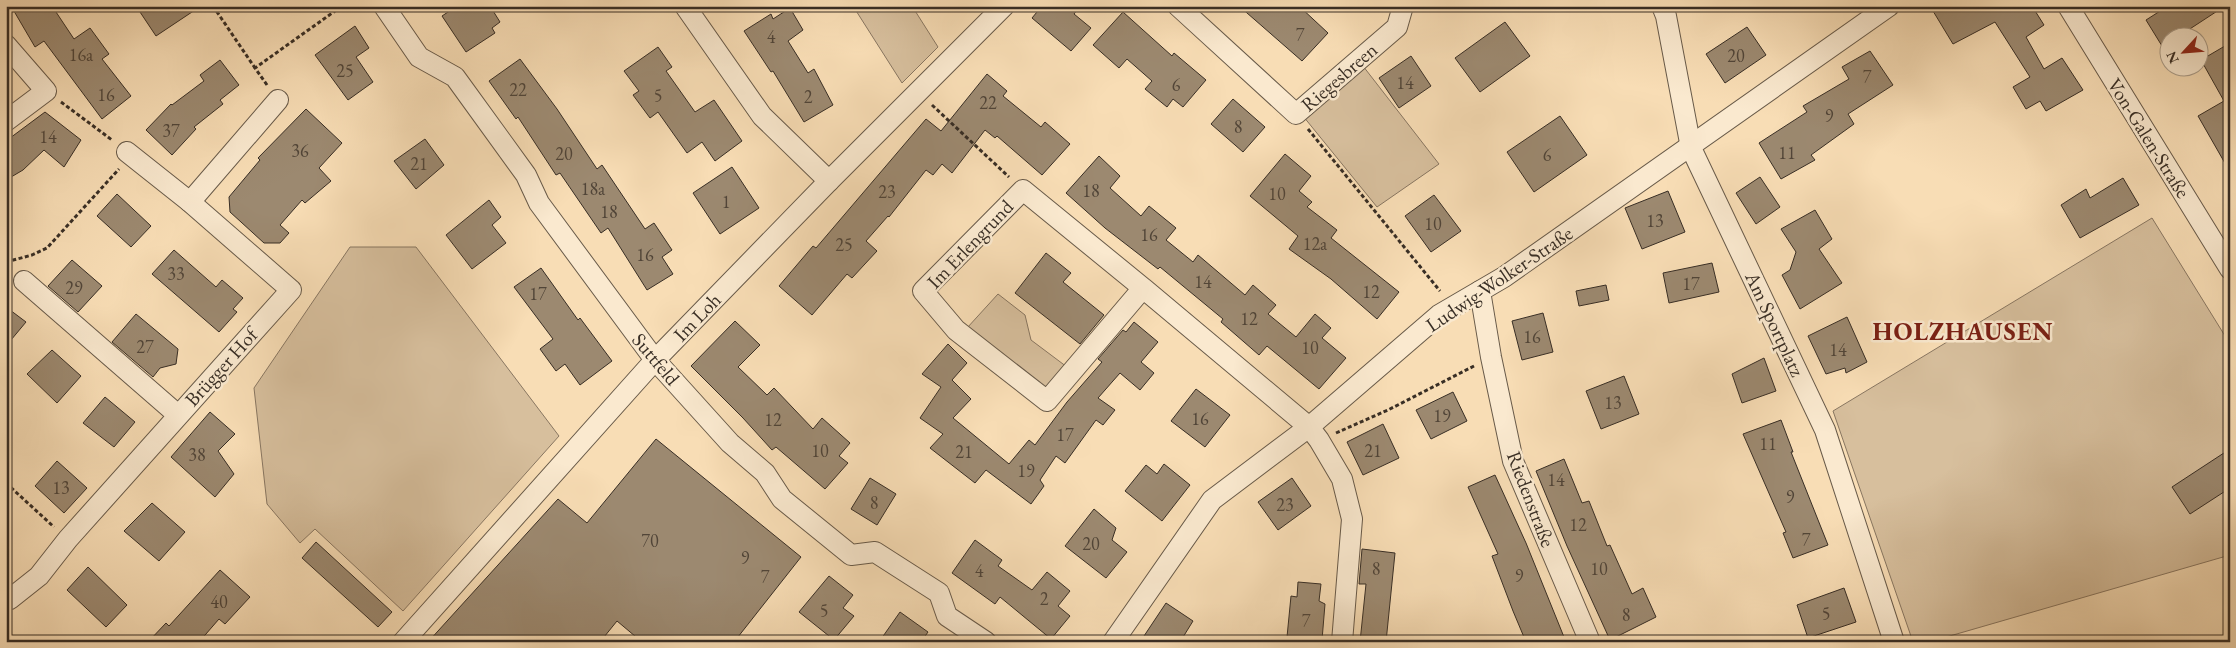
<svg xmlns="http://www.w3.org/2000/svg" width="2236" height="648" font-family="'EB Garamond',serif">
  <style>
    .green { fill: #d7bf9d; stroke: #887661 }
    .building { fill: #9c8970; stroke: #382e25 }
    .lines { fill: none; stroke-linecap: round; stroke-linejoin: round }
    .minor-casing { stroke: #685a49; stroke-width: 22 }
    .path { stroke: #382e25; stroke-width: 3; stroke-dasharray: 4 2.5; stroke-linecap: butt }
    .minor { stroke: #fae9cf; stroke-width: 20 }
    .labels { text-anchor: middle; dominant-baseline: central; stroke-width: 5; stroke-linejoin: round; paint-order: stroke }
    .number-label { font-size: 18px; fill: #514538 }
    .street-label { font-size: 20px; fill: #382e25; stroke: #fae9cf }
    .district-label { font-size: 25px; font-weight: bold; letter-spacing: 1px; fill: #7a1f14; stroke: #fae9cf }
  </style>
  <rect width="100%" height="100%" fill="#f8ddb5"/>
  <filter id="stains"><feTurbulence type="fractalNoise" baseFrequency=".004" numOctaves="4"/><feColorMatrix values="0 0 0 0 .2 0 0 0 0 .09 0 0 0 0 .02 0 0 0 .5 -.17"/></filter>
  <radialGradient id="worn" r=".72"><stop offset=".6" stop-color="#630" stop-opacity="0"/><stop offset="1" stop-color="#630" stop-opacity=".3"/></radialGradient>
  <g class="green">
    <polygon points="853,6 912,6 938,47 902,83"/>
    <polygon points="1363,66 1439,164 1377,207 1303,116"/>
    <polygon points="2152,218 2230,344 2230,555 1929,642 1913,642 1833,411"/>
    <polygon points="350,247 416,247 559,436 403,611 315,529 300,543 267,504 254,388"/>
    <polygon points="998,294 1025,315 1031,340 1067,367 1046,392 967,328"/>
  </g>
  <g class="building">
    <polygon points="11,6 52,6 74,39 90,28 109,54 102,59 131,96 102,119 44,41 35,47"/>
    <polygon points="136,6 201,6 156,36"/>
    <polygon points="457,6 490,6 500,22 492,28 495,33 466,52 442,16"/>
    <polygon points="1042,6 1080,6 1074,14 1091,28 1071,51 1032,18"/>
    <polygon points="1239,6 1299,6 1328,33 1302,61"/>
    <polygon points="1942,6 2032,6 2044,25 2026,37 2044,69 2062,58 2083,90 2046,111 2040,101 2026,109 2013,87 2030,77 1995,22 1953,44 1933,11"/>
    <polygon points="2168,6 2225,6 2176,38 2168,38 2168,42 2162,46 2146,20"/>
    <polygon points="790,8 803,30 788,41 808,73 814,69 833,105 804,122 773,71 771,72 744,31 771,14 773,19"/>
    <polygon points="1123,12 1172,56 1174,53 1206,80 1183,107 1173,99 1167,107 1145,89 1152,81 1127,59 1119,68 1093,45"/>
    <polygon points="1505,22 1530,56 1480,92 1455,58"/>
    <polygon points="355,26 369,48 356,57 373,82 348,100 315,55"/>
    <polygon points="1747,27 1766,55 1725,83 1706,54"/>
    <polygon points="2230,43 2230,172 2198,116 2224,101 2201,60"/>
    <polygon points="658,47 672,67 666,71 695,112 714,100 742,141 715,161 702,142 687,153 658,112 650,118 633,95 639,91 624,71"/>
    <polygon points="1870,51 1893,85 1848,114 1854,124 1811,155 1815,160 1781,179 1759,143 1807,112 1803,106 1849,79 1842,67"/>
    <polygon points="1411,56 1431,86 1399,108 1379,78"/>
    <polygon points="520,59 557,109 597,169 602,165 645,229 654,223 672,250 662,257 673,274 647,290 608,228 601,233 560,173 556,175 518,117 516,119 489,81"/>
    <polygon points="220,60 239,85 220,100 223,104 194,127 196,129 172,155 146,130 171,104 172,105 204,81 200,75"/>
    <polygon points="987,74 1007,91 1003,96 1041,127 1045,122 1070,144 1042,175 997,136 995,138 985,130 952,173 942,164 933,175 926,170 889,217 888,216 866,241 877,251 852,278 847,274 812,315 779,286 813,246 816,248 926,119 941,131"/>
    <polygon points="1233,99 1265,127 1243,152 1211,124"/>
    <polygon points="306,109 342,143 319,168 331,181 305,203 302,200 280,225 289,233 280,243 264,243 230,212 229,197 260,160 258,158"/>
    <polygon points="45,112 81,140 64,167 44,150 23,170 6,180 6,141"/>
    <polygon points="1560,116 1587,155 1534,192 1507,152"/>
    <polygon points="425,139 444,165 416,189 394,161"/>
    <polygon points="1285,154 1311,176 1299,191 1312,202 1307,207 1337,230 1331,238 1399,292 1377,319 1331,279 1289,249 1298,236 1250,196"/>
    <polygon points="1099,156 1120,176 1110,188 1141,216 1149,206 1176,228 1166,240 1193,262 1198,255 1245,295 1253,285 1276,305 1268,314 1296,337 1315,314 1331,328 1322,338 1346,358 1319,389 1267,346 1259,355 1221,322 1223,319 1160,267 1158,269 1105,228 1066,193"/>
    <polygon points="732,167 759,208 720,234 693,193"/>
    <polygon points="1760,177 1780,207 1756,224 1736,193"/>
    <polygon points="2123,178 2139,205 2080,238 2061,205 2086,189 2090,198"/>
    <polygon points="1668,191 1685,232 1642,249 1625,208"/>
    <polygon points="117,194 151,226 131,247 97,216"/>
    <polygon points="1434,195 1461,231 1431,252 1405,216"/>
    <polygon points="489,200 501,217 492,225 506,243 472,269 446,235"/>
    <polygon points="1815,210 1832,239 1819,249 1842,283 1800,309 1782,275 1790,270 1796,252 1781,229"/>
    <polygon points="174,250 216,287 222,280 243,298 233,309 237,312 219,332 152,274"/>
    <polygon points="1046,253 1071,273 1063,282 1104,315 1080,344 1015,293"/>
    <polygon points="72,260 102,286 78,312 48,286"/>
    <polygon points="1712,263 1719,292 1669,303 1663,273"/>
    <polygon points="541,268 578,320 580,318 612,361 580,385 565,364 556,371 540,349 553,339 514,287"/>
    <polygon points="1606,285 1609,300 1579,306 1576,291"/>
    <polygon points="6,307 26,322 6,346"/>
    <polygon points="1543,313 1553,352 1522,360 1512,321"/>
    <polygon points="136,314 178,349 176,364 160,368 153,377 112,342"/>
    <polygon points="1847,317 1867,362 1846,373 1845,368 1826,374 1808,336"/>
    <polygon points="735,321 760,345 738,367 767,395 774,388 813,429 822,418 850,443 839,456 848,463 825,489 776,447 772,450 743,418 691,366"/>
    <polygon points="1134,322 1158,342 1141,362 1154,373 1140,390 1120,373 1098,398 1115,410 1103,425 1096,420 1065,463 1056,456 1040,480 1044,486 1031,504 986,470 975,483 930,448 943,434 920,418 941,387 922,374 948,344 967,363 952,380 971,399 953,418 1009,464 1029,440 1035,445 1067,402 1102,362 1098,359 1123,330 1126,332"/>
    <polygon points="52,350 81,376 57,403 27,374"/>
    <polygon points="1764,358 1776,391 1742,403 1732,374"/>
    <polygon points="1624,376 1639,414 1601,429 1586,391"/>
    <polygon points="1196,389 1230,415 1205,447 1171,421"/>
    <polygon points="1453,392 1467,421 1431,439 1416,410"/>
    <polygon points="105,397 135,422 114,447 83,423"/>
    <polygon points="210,412 235,434 218,451 234,474 215,497 171,457"/>
    <polygon points="1781,420 1793,452 1791,452 1828,545 1793,558 1783,533 1786,532 1743,434"/>
    <polygon points="1383,424 1399,458 1363,475 1347,442"/>
    <polygon points="656,439 801,557 734,642 642,642 617,621 600,642 428,642 558,499 587,523"/>
    <polygon points="2230,449 2230,488 2190,514 2172,487"/>
    <polygon points="1564,459 1582,503 1589,501 1607,546 1610,545 1632,594 1643,588 1656,617 1610,640 1567,546 1536,471"/>
    <polygon points="57,461 87,488 64,513 35,486"/>
    <polygon points="1164,464 1190,485 1162,521 1125,491 1146,465 1157,474"/>
    <polygon points="1495,475 1526,543 1566,642 1526,642 1513,611 1492,556 1498,554 1468,487"/>
    <polygon points="870,478 896,494 877,525 851,509"/>
    <polygon points="1292,478 1311,506 1278,530 1258,502"/>
    <polygon points="152,503 185,532 159,561 124,531"/>
    <polygon points="1094,509 1116,528 1112,540 1127,552 1106,578 1065,546"/>
    <polygon points="975,540 1002,560 998,566 1032,590 1047,572 1070,591 1058,606 1070,616 1051,639 1000,597 995,604 952,573"/>
    <polygon points="316,542 392,612 378,627 302,558"/>
    <polygon points="1362,549 1395,553 1386,642 1360,642 1366,584 1359,584"/>
    <polygon points="88,567 127,605 106,627 67,590"/>
    <polygon points="220,570 250,597 225,624 219,619 199,642 148,642 166,623 169,626"/>
    <polygon points="829,576 853,595 843,608 854,616 834,640 799,612"/>
    <polygon points="1298,582 1321,584 1319,601 1325,604 1322,640 1287,637 1291,596 1297,597"/>
    <polygon points="1844,588 1856,622 1808,638 1797,605"/>
    <polygon points="1166,603 1193,621 1180,642 1140,642"/>
    <polygon points="900,612 928,632 921,642 879,642"/>
  </g>
  <g class="lines">
    <g class="minor-casing">
      <g id="minor">
        <polyline points="384,6 419,57 455,77 526,175 539,203 655,360 730,443 765,473 782,499 851,555 875,552 939,593 947,616 986,642"/>
        <polyline points="685,6 762,116 829,181"/>
        <polyline points="1178,6 1296,114 1397,27 1403,6"/>
        <polyline points="1662,6 1666,16 1691,148 1825,430 1894,642"/>
        <polyline points="2068,6 2230,269"/>
        <polyline points="6,45 46,91 6,121"/>
        <polyline points="190,202 278,100"/>
        <polyline points="24,281 178,415"/>
        <polyline points="1143,288 1023,190 923,291 956,330 1047,401 1143,288 1309,427 1319,440 1342,479 1352,519 1342,642"/>
        <polyline points="1480,291 1491,357 1513,461 1590,642"/>
        <polyline points="6,597 10,599 39,576 68,539 291,290 190,202 127,152"/>
        <polyline points="403,642 655,360 829,181 1004,6"/>
        <polyline points="1113,642 1212,500 1309,427 1439,315 1504,277 1889,6"/>
      </g>
    </g>
    <g class="path">
      <polyline points="213,6 255,68"/>
      <polyline points="267,85 255,68 342,6"/>
      <polyline points="61,102 112,140"/>
      <polyline points="932,105 1009,177"/>
      <polyline points="1308,129 1440,291"/>
      <polyline points="6,262 32,255 47,248 119,169"/>
      <polyline points="1336,433 1388,410 1474,366"/>
      <polyline points="6,483 54,527"/>
    </g>
    <use href="#minor" class="minor"/>
  </g>
  <g class="labels">
    <g class="number-label">
      <text x="1300" y="34">7</text>
      <text x="771" y="36">4</text>
      <text x="81" y="54">16a</text>
      <text x="1736" y="55">20</text>
      <text x="345" y="70">25</text>
      <text x="1867" y="76">7</text>
      <text x="1405" y="82">14</text>
      <text x="1176" y="84">6</text>
      <text x="518" y="89">22</text>
      <text x="106" y="94">16</text>
      <text x="658" y="95">5</text>
      <text x="808" y="96">2</text>
      <text x="988" y="102">22</text>
      <text x="1829" y="115">9</text>
      <text x="1238" y="126">8</text>
      <text x="171" y="130">37</text>
      <text x="48" y="136">14</text>
      <text x="300" y="150">36</text>
      <text x="1787" y="152">11</text>
      <text x="564" y="153">20</text>
      <text x="1547" y="154">6</text>
      <text x="419" y="163">21</text>
      <text x="593" y="188">18a</text>
      <text x="1091" y="190">18</text>
      <text x="887" y="191">23</text>
      <text x="1277" y="193">10</text>
      <text x="726" y="201">1</text>
      <text x="609" y="211">18</text>
      <text x="1655" y="220">13</text>
      <text x="1433" y="223">10</text>
      <text x="1149" y="234">16</text>
      <text x="1315" y="243">12a</text>
      <text x="844" y="244">25</text>
      <text x="645" y="254">16</text>
      <text x="176" y="273">33</text>
      <text x="1203" y="281">14</text>
      <text x="1691" y="283">17</text>
      <text x="74" y="287">29</text>
      <text x="1371" y="291">12</text>
      <text x="538" y="293">17</text>
      <text x="1249" y="318">12</text>
      <text x="1532" y="336">16</text>
      <text x="145" y="346">27</text>
      <text x="1310" y="347">10</text>
      <text x="1838" y="349">14</text>
      <text x="1613" y="402">13</text>
      <text x="1442" y="415">19</text>
      <text x="1200" y="418">16</text>
      <text x="773" y="419">12</text>
      <text x="1065" y="434">17</text>
      <text x="1768" y="443">11</text>
      <text x="820" y="450">10</text>
      <text x="1373" y="450">21</text>
      <text x="964" y="451">21</text>
      <text x="197" y="454">38</text>
      <text x="1026" y="470">19</text>
      <text x="1556" y="479">14</text>
      <text x="61" y="487">13</text>
      <text x="1790" y="496">9</text>
      <text x="874" y="502">8</text>
      <text x="1285" y="504">23</text>
      <text x="1578" y="524">12</text>
      <text x="1806" y="539">7</text>
      <text x="650" y="540">70</text>
      <text x="1091" y="543">20</text>
      <text x="745" y="557">9</text>
      <text x="1376" y="568">8</text>
      <text x="1599" y="568">10</text>
      <text x="979" y="570">4</text>
      <text x="1519" y="575">9</text>
      <text x="765" y="576">7</text>
      <text x="1044" y="598">2</text>
      <text x="219" y="601">40</text>
      <text x="824" y="610">5</text>
      <text x="1826" y="613">5</text>
      <text x="1626" y="614">8</text>
      <text x="1306" y="620">7</text>
    </g>
    <g class="street-label">
      <text transform="translate(1339 77) rotate(-41)">Riegesbreen</text>
      <text transform="translate(2149 138) rotate(58)">Von-Galen-Straße</text>
      <text transform="translate(970 244) rotate(-46)">Im Erlengrund</text>
      <text transform="translate(1499 279) rotate(-34)">Ludwig-Wolker-Straße</text>
      <text transform="translate(697 317) rotate(-46)">Im Loh</text>
      <text transform="translate(1775 324) rotate(65)">Am Sportplatz</text>
      <text transform="translate(656 359) rotate(50)">Suttfeld</text>
      <text transform="translate(221 367) rotate(-48)">Brügger Hof</text>
      <text transform="translate(1531 499) rotate(69)">Riedenstraße</text>
    </g>
    <g class="district-label">
      <text x="1963" y="331">HOLZHAUSEN</text>
    </g>
  </g>
  <rect width="2236" height="648" fill="none" stroke="#f8ddb5" stroke-width="25"/>
  <rect x="8" y="8" width="2221" height="633" fill="none" stroke="#382e25" stroke-width="2.5"/>
  <rect x="12" y="12" width="2211" height="623" fill="none" stroke="#382e25"/>
  <g transform="translate(2184 52) rotate(244)"><circle r="24" fill="#fae9cf" stroke="#ac9e8b"/>
  <path d="M0-4L9 19L0 12L-9 19Z" fill="#8f2418"/>
  <text y="-8" font-size="14" font-weight="bold" text-anchor="middle" fill="#382e25">N</text>
  </g>
  <rect width="100%" height="100%" filter="url(#stains)"/>
  <rect width="100%" height="100%" fill="url(#worn)"/>
</svg>
